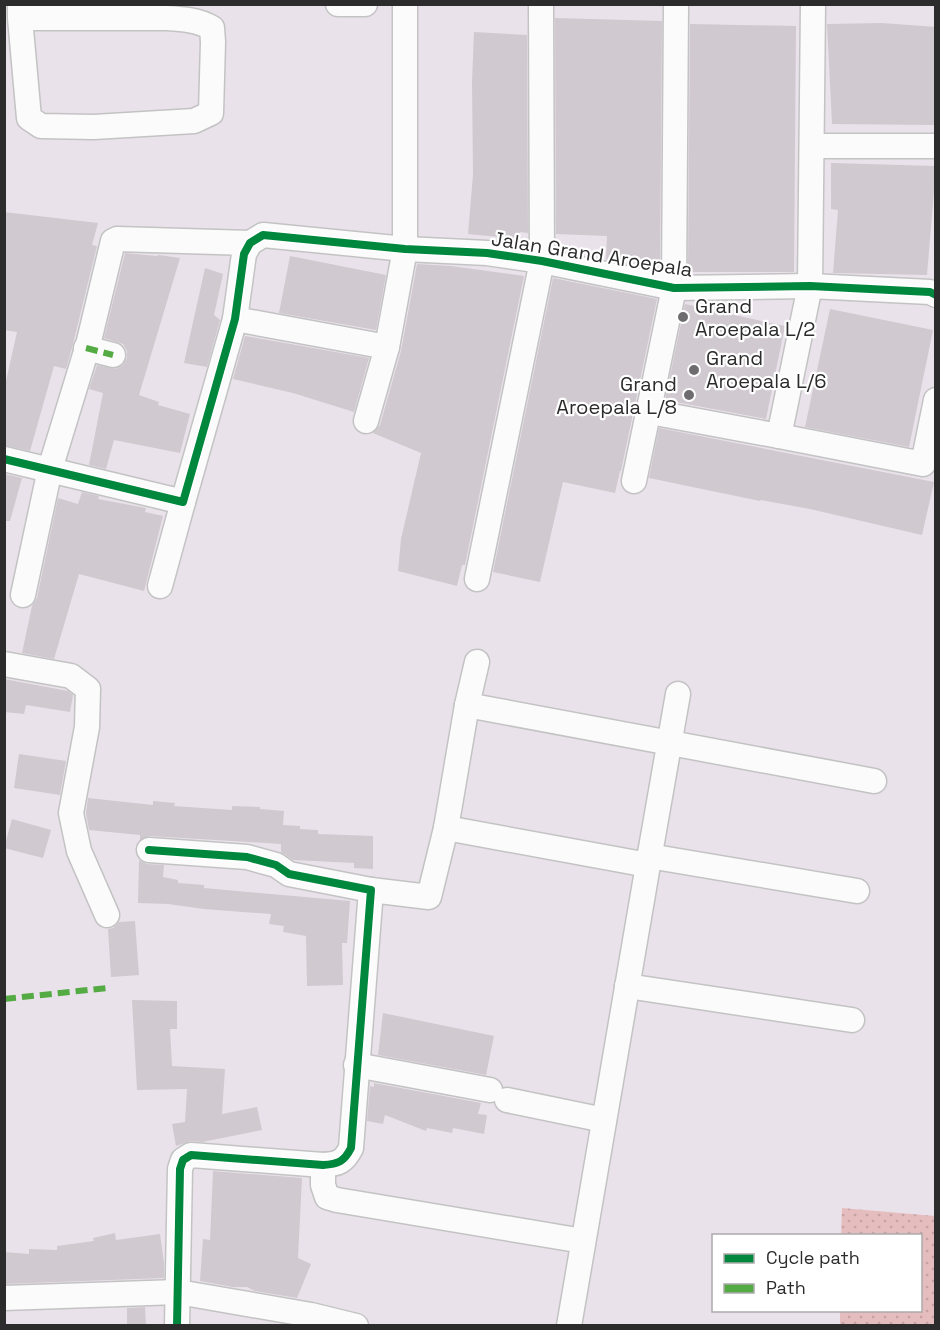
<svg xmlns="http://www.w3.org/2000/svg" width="940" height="1330" font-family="'Space Grotesk',sans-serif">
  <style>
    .green { fill: url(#green-dots) }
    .building { fill: #d0c9d0 }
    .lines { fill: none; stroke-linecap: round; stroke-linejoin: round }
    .street-casing { stroke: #c3c3c4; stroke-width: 27 }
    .street { stroke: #fcfbfc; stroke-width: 24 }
    .quiet { stroke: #54ab44; stroke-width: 6; stroke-dasharray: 12 6; stroke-linecap: butt }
    .cycleway-casing { stroke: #fff; stroke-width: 11 }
    .cycleway { stroke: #00873e; stroke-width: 8 }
    .poi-dot { fill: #6e6c6e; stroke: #fff; stroke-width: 2 }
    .labels { text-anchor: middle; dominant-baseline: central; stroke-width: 4.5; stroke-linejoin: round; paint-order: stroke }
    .street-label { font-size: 20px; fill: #2c2c2c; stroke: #fff }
    .poi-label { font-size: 20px; fill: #2c2c2c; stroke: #fff; text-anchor: start }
  </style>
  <defs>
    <pattern id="green-dots" width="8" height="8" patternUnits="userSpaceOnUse" patternTransform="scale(1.5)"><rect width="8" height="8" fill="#e6bdbf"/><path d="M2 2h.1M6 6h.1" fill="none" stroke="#c5a3a4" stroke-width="1.8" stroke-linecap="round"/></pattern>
  </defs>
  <rect width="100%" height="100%" fill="#eae2ea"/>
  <polygon class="green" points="842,1208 935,1216 935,1325 840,1325 840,1311 920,1310 920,1236 841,1235"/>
  <g class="building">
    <polygon points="555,18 662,21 660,261 606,260 607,236 556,234"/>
    <polygon points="882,23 936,27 936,125 832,124 827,24"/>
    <polygon points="690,24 796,26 794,272 688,272"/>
    <polygon points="474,32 527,35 528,233 520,232 520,239 468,234 473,175 472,82"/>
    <polygon points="831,163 936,166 927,275 833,273 838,210 831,209"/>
    <polygon points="4,212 98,223 92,245 97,246 72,348 66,369 54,366 30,451 4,445 4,390 17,332 4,330"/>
    <polygon points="125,253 157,256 159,255 180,258 139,395 159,402 158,405 190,414 180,453 114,440 106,469 89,465 103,393 89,389 97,365 116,369 123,365 127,358 127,351 123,344 104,338"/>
    <polygon points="290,256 386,275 376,330 279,313"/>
    <polygon points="417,264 451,266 524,276 465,565 462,565 457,586 398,571 401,539 421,453 373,433 380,425 401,351"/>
    <polygon points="205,268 223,274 214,315 220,320 207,367 184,363"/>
    <polygon points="553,278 657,299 621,471 620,471 615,493 563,482 540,582 493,572"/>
    <polygon points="685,304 785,326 766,419 665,400"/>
    <polygon points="830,309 933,330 909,447 805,427"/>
    <polygon points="245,336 369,358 354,412 293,393 233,379"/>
    <polygon points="659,428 934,482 922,535 810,509 761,500 760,501 649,478"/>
    <polygon points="4,474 22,478 10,521 4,521"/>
    <polygon points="82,492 99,496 98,499 146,508 145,512 163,516 144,591 79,574 54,659 22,653 32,606 37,598 58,498 78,504"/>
    <polygon points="4,679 68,691 73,695 70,712 26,705 24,714 4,712"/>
    <polygon points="19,754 66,761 60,795 14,788"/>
    <polygon points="88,798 153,805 153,801 175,803 174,806 232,810 232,806 260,807 260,809 284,811 283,825 300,826 300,829 318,830 318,834 373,836 373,869 354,868 354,863 293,860 281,852 281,844 150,836 140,840 140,835 89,830 86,813"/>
    <polygon points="12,819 51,830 43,858 4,848"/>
    <polygon points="139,860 147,864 164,865 163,877 178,880 178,883 204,885 204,888 350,901 347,943 342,943 343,985 307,986 306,936 283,932 284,926 269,924 271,914 204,909 168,904 138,903"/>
    <polygon points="135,921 139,975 111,977 108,929 113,928 119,922"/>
    <polygon points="132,1000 177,1001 177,1029 170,1029 172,1066 225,1069 222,1114 257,1107 262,1130 202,1142 191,1141 176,1146 172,1124 185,1122 187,1089 137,1090"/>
    <polygon points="383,1013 494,1036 486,1075 378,1055"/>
    <polygon points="374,1083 481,1103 478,1114 487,1115 484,1134 453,1128 452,1133 427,1128 426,1131 385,1115 383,1124 367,1121 370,1086 374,1087"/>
    <polygon points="213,1171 302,1178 298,1258 311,1264 297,1298 255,1291 247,1287 233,1287 200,1281 203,1239 210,1240"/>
    <polygon points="115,1233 116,1240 160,1234 164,1263 164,1278 4,1284 4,1252 29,1254 29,1249 57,1250 57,1246 94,1241 93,1238"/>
    <polygon points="145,1307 146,1326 127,1326 127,1308"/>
  </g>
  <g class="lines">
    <g class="street-casing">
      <g id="street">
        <path d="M20,4v14l9,100 12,8 53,1 100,-6 17,-8 2,-71 -1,-14c-14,-8 -29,-9 -45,-10h-147"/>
        <polyline points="338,4 365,4"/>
        <polyline points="812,146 936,146"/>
        <polyline points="235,319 387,347"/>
        <polyline points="86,348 113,355"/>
        <polyline points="650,412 779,436 810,286 813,4"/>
        <polyline points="366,421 387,347 405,249 405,4"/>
        <polyline points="779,436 923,464 936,400"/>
        <polyline points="4,459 183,502 235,319 244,254 250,243 263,235 405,249 487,253 542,261 674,288 810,286 930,292 936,295"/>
        <polyline points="634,481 674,288 676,4"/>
        <polyline points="477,579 542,261 541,4"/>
        <polyline points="160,586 183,502"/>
        <polyline points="23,595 50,469 88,345 113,241 117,239 250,243"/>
        <polyline points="4,664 71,676 88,689 87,727 71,813 79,851 107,915"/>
        <polyline points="467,705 874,781"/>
        <polyline points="446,828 648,865 569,1326"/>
        <path d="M149,850l98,7 29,8 13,9 82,16 -20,258c-7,14 -13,16 -28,17l-132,-10 -8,5 -3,9 -3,157"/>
        <polyline points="649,856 857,891"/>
        <polyline points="648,865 678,694"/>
        <polyline points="371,890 429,897 446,828 467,705 477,662"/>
        <polyline points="627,986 852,1020"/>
        <polyline points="356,1065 490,1090"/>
        <polyline points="507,1100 604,1120"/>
        <polyline points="323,1165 323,1185 327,1197 337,1200 583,1241"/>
        <polyline points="4,1298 178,1292 311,1315 356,1326"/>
      </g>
    </g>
    <use href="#street" class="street"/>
    <g class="quiet">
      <polyline points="86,348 113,355"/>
      <polyline points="4,999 107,988"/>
    </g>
    <g class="cycleway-casing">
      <g id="cycleway">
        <polyline points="4,459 183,502 235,319 244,254 250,243 263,235 405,249 487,253 542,261 674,288 810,286 930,292 936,295"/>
        <path d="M149,850l98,7 29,8 13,9 82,16 -20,258c-7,14 -13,16 -28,17l-132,-10 -8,5 -3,9 -3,157"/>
      </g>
    </g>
    <use href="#cycleway" class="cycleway"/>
  </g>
  <g class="poi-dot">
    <circle cx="683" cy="317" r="6"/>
    <circle cx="694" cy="370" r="6"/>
    <circle cx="689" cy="395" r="6"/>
  </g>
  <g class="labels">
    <g class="street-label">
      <text transform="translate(592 254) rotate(9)">Jalan Grand Aroepala</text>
    </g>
    <g class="poi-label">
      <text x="695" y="306">Grand<tspan x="695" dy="23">Aroepala L/2</tspan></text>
      <text x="706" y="358">Grand<tspan x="706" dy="23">Aroepala L/6</tspan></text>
      <text x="677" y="384" text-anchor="end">Grand<tspan x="677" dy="23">Aroepala L/8</tspan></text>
    </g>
  </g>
  <rect width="940" height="1330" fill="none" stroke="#2c2c2c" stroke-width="12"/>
  <rect x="712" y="1234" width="210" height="78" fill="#ffffff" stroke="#ababab" stroke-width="1.5"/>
  <rect x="724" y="1254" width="30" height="9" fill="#00873e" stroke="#ababab" stroke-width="1.5"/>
  <text x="766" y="1264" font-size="18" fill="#2c2c2c">Cycle path</text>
  <rect x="724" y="1284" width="30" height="9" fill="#54ab44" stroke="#ababab" stroke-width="1.5"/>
  <text x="766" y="1294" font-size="18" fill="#2c2c2c">Path</text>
</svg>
